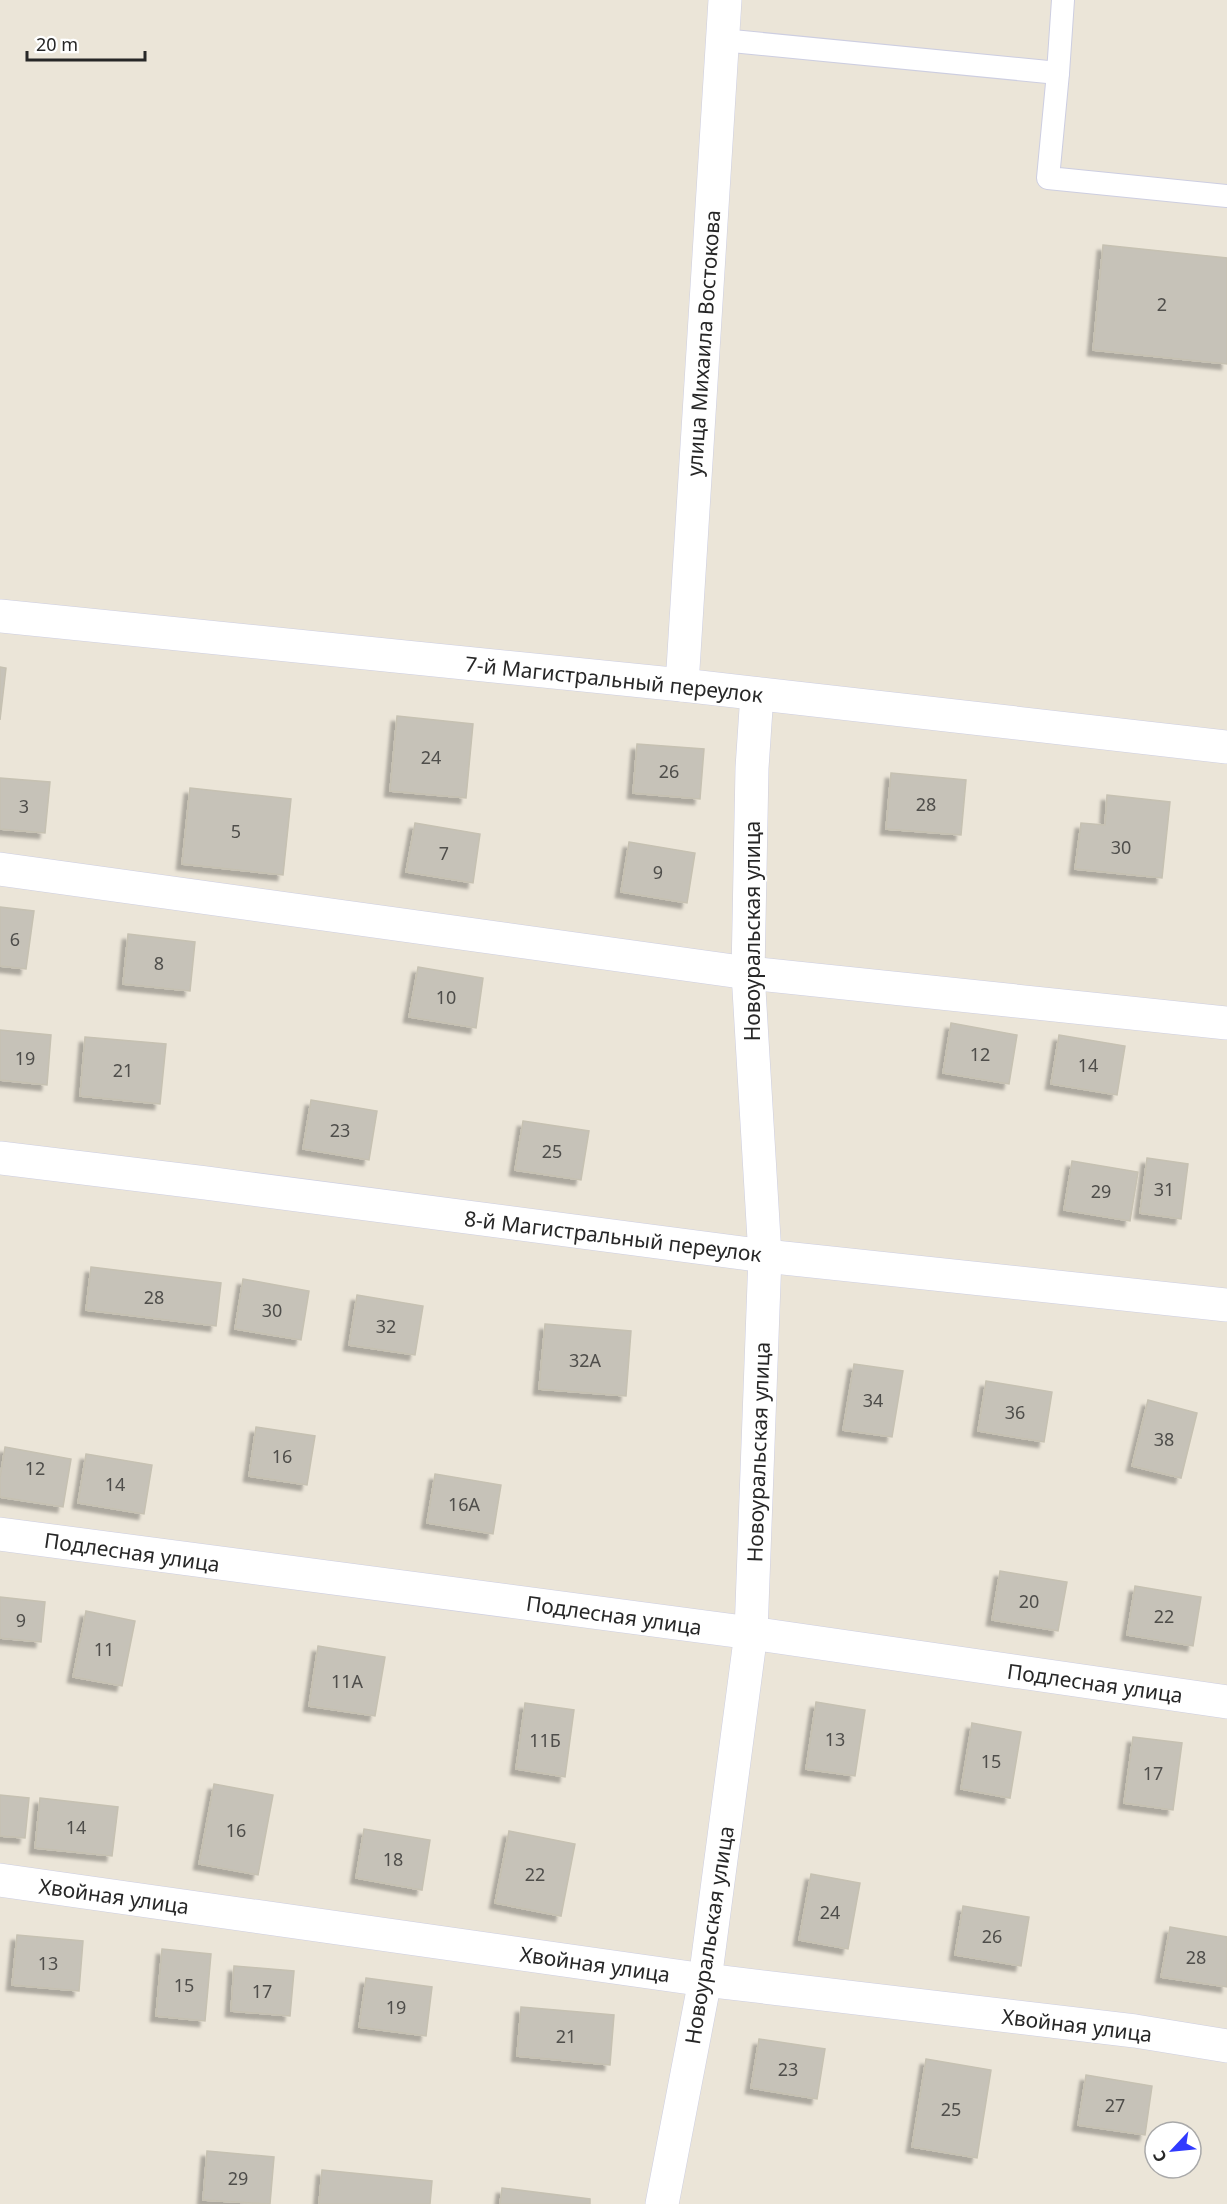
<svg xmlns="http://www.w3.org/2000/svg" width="1227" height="2204" font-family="'Noto Sans',sans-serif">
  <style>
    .building { fill: #c6c2b8; stroke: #c6c1b2; stroke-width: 1.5; filter: url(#shadow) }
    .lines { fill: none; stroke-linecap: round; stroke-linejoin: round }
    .service-casing { stroke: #cdcee1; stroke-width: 24 }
    .minor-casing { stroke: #cdcee1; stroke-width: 34 }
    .service { stroke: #fff; stroke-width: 22 }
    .minor { stroke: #fff; stroke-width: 33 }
    .labels { text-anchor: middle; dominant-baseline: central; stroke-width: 4.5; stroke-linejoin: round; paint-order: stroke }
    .number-label { font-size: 18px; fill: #4f4e4b }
    .street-label { font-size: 21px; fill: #272727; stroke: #fff }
  </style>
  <defs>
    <filter id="shadow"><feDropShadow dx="-5.5" dy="5.5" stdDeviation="1.5" flood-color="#0004"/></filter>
  </defs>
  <rect width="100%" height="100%" fill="#ebe5d8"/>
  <g class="building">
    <polygon points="1103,245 1227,258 1227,364 1093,350"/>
    <polygon points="0,667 6,668 0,720"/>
    <polygon points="397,716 473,724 466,798 390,791"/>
    <polygon points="637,744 704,749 700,799 633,793"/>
    <polygon points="891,773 966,780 961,835 886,829"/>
    <polygon points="0,778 50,782 45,833 0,829"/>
    <polygon points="190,788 291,799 283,875 182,864"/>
    <polygon points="1107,795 1170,802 1162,878 1075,869 1081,823 1105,825"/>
    <polygon points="415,823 480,834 473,883 406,872"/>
    <polygon points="629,842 695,853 687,903 621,892"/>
    <polygon points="0,907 34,911 26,969 0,966"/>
    <polygon points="128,934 195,942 190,991 123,984"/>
    <polygon points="418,967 483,978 476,1028 409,1017"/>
    <polygon points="951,1023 1017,1035 1009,1084 943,1073"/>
    <polygon points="0,1030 51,1035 47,1085 0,1080"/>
    <polygon points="1059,1035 1125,1046 1117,1095 1051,1084"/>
    <polygon points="85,1037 166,1044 160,1104 80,1096"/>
    <polygon points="311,1100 377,1111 369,1160 303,1149"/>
    <polygon points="523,1121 589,1131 581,1180 515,1170"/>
    <polygon points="1147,1158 1188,1164 1181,1219 1140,1213"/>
    <polygon points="1072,1161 1138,1172 1130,1221 1064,1210"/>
    <polygon points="91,1267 221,1283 216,1326 86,1310"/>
    <polygon points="243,1279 309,1291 301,1340 235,1329"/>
    <polygon points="357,1295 423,1306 415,1355 349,1345"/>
    <polygon points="545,1324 631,1331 626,1396 539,1389"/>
    <polygon points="854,1364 903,1371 892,1437 843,1430"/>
    <polygon points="986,1381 1052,1392 1044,1442 978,1431"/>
    <polygon points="1148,1400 1197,1413 1181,1478 1132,1466"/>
    <polygon points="256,1427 315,1436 307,1485 249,1476"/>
    <polygon points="5,1447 71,1459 63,1507 0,1497 0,1478"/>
    <polygon points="86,1454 152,1465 144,1514 78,1503"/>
    <polygon points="435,1474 501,1485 493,1534 427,1523"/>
    <polygon points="1000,1571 1067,1582 1058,1631 992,1620"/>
    <polygon points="1135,1586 1201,1597 1193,1646 1127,1635"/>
    <polygon points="0,1597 45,1602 41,1642 0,1638"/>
    <polygon points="86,1611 135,1621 122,1686 73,1677"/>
    <polygon points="318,1646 385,1657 375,1716 309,1706"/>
    <polygon points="816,1702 865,1710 855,1776 806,1769"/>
    <polygon points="525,1703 574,1710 565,1777 516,1769"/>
    <polygon points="972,1723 1021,1732 1010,1798 961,1789"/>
    <polygon points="1133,1737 1182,1743 1173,1810 1124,1803"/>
    <polygon points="214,1784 273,1795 258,1875 199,1864"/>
    <polygon points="0,1795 29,1798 25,1838 0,1836"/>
    <polygon points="40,1798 118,1807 112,1856 35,1848"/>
    <polygon points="364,1829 430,1840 422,1890 356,1878"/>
    <polygon points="509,1831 575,1844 561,1916 495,1903"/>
    <polygon points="811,1874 860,1883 848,1949 799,1940"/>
    <polygon points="963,1906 1029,1917 1021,1966 955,1955"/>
    <polygon points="1170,1927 1227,1937 1227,1987 1161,1977"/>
    <polygon points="17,1935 83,1941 79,1991 12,1985"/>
    <polygon points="162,1949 211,1954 205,2021 156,2016"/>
    <polygon points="234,1966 294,1971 290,2016 231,2011"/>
    <polygon points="366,1978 432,1987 426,2036 359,2027"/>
    <polygon points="521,2007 614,2015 610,2065 517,2056"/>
    <polygon points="759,2039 825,2049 817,2099 751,2088"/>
    <polygon points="926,2059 991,2070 977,2158 912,2147"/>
    <polygon points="1086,2075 1152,2086 1145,2135 1078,2125"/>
    <polygon points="207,2151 274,2157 270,2204 203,2200"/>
    <polygon points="322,2170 432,2181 430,2204 319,2204"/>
    <polygon points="502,2188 590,2199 590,2204 500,2204"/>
  </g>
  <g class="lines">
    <g class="service-casing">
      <g id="service">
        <polyline points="722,40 1058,73 1063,0"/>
        <polyline points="1058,73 1048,178 1227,196"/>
      </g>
    </g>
    <g class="minor-casing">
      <g id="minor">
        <polyline points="0,616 682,685 1227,747"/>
        <polyline points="682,685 725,0"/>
        <polyline points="0,869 748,973 1227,1023"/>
        <polyline points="0,1158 206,1183 765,1256 1227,1305"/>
        <polyline points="0,1534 751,1633 1227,1702"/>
        <polyline points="0,1880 705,1980 1135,2031 1227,2046"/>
        <polyline points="662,2204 705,1980 751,1633 765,1256 748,973 752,768 757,694"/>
      </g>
    </g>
    <use href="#service" class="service"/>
    <use href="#minor" class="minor"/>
  </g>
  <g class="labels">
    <g class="number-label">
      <text x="1162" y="304">2</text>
      <text x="431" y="757">24</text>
      <text x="669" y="771">26</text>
      <text x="926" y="804">28</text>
      <text x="24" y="806">3</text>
      <text x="236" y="831">5</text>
      <text x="1121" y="847">30</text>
      <text x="444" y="853">7</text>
      <text x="658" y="872">9</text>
      <text x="15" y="939">6</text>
      <text x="159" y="963">8</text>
      <text x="446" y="997">10</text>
      <text x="980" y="1054">12</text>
      <text x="25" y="1058">19</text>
      <text x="1088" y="1065">14</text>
      <text x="123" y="1070">21</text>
      <text x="340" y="1130">23</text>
      <text x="552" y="1151">25</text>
      <text x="1164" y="1189">31</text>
      <text x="1101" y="1191">29</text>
      <text x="154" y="1297">28</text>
      <text x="272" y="1310">30</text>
      <text x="386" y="1326">32</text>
      <text x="585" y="1360">32А</text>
      <text x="873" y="1400">34</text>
      <text x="1015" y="1412">36</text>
      <text x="1164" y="1439">38</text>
      <text x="282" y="1456">16</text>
      <text x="35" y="1468">12</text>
      <text x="115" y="1484">14</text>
      <text x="464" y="1504">16А</text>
      <text x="1029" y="1601">20</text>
      <text x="1164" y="1616">22</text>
      <text x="21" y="1620">9</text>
      <text x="104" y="1649">11</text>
      <text x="347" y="1681">11А</text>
      <text x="835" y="1739">13</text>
      <text x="545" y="1740">11Б</text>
      <text x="991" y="1761">15</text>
      <text x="1153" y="1773">17</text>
      <text x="76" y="1827">14</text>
      <text x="236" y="1830">16</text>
      <text x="393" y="1859">18</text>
      <text x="535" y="1874">22</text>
      <text x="830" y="1912">24</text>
      <text x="992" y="1936">26</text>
      <text x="1196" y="1957">28</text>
      <text x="48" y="1963">13</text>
      <text x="184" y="1985">15</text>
      <text x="262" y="1991">17</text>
      <text x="396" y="2007">19</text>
      <text x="566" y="2036">21</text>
      <text x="788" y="2069">23</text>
      <text x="1115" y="2105">27</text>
      <text x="951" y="2109">25</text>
      <text x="238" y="2178">29</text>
    </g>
    <g class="street-label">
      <text transform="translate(703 343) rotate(-86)">улица Михаила Востокова</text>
      <text transform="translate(614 679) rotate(6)">7-й Магистральный переулок</text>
      <text transform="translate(752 931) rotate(-90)">Новоуральская улица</text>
      <text transform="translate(613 1236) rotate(7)">8-й Магистральный переулок</text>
      <text transform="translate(758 1452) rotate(-88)">Новоуральская улица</text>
      <text transform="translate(132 1552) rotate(8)">Подлесная улица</text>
      <text transform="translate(614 1615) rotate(8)">Подлесная улица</text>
      <text transform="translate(1095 1683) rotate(8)">Подлесная улица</text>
      <text transform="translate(114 1896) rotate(8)">Хвойная улица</text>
      <text transform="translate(709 1935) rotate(-81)">Новоуральская улица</text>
      <text transform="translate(595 1964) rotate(8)">Хвойная улица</text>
      <text transform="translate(1077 2025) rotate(7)">Хвойная улица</text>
    </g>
  </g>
  <g transform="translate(1173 2150) rotate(244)"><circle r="28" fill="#ffffff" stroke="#a9a9a9" stroke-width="1.5"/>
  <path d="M0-4.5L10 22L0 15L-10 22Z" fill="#303aff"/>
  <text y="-9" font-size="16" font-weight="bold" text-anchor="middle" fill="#272727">С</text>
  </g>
  <path d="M27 51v9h118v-9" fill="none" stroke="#272727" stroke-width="3"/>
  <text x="36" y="51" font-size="18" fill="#272727" stroke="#ffffff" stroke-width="4.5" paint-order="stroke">20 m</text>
</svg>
